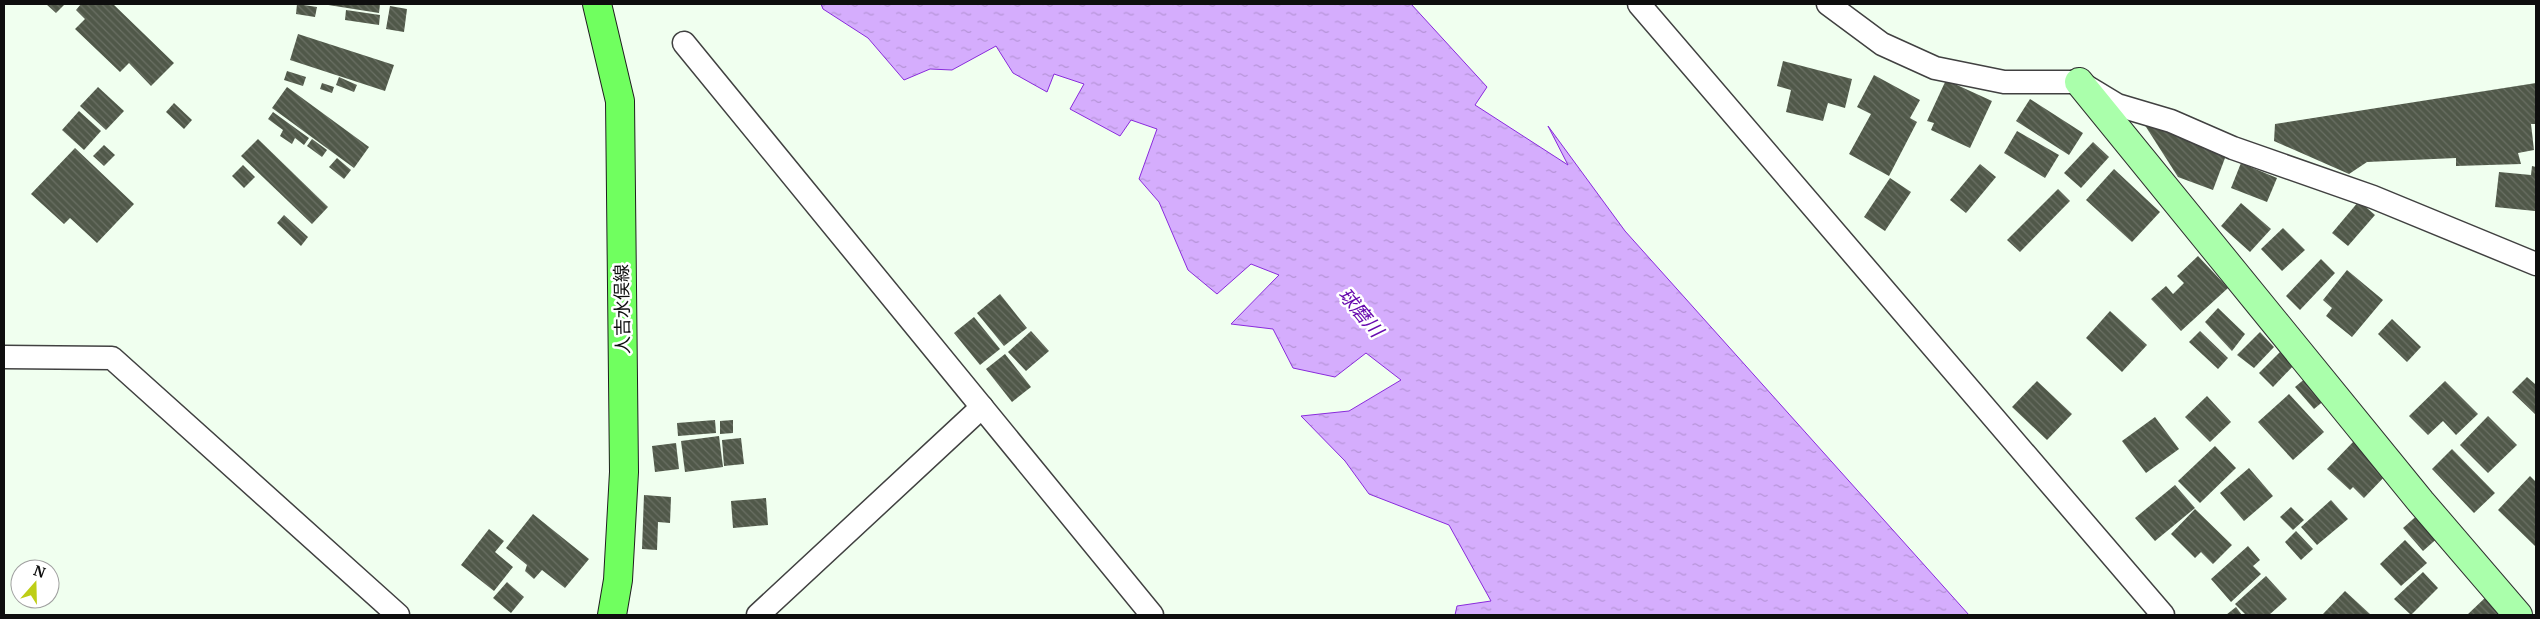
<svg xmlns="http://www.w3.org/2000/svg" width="2540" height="619" font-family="Merriweather,'Noto Sans JP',serif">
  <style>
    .water { fill: url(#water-ripples); stroke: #892bdc }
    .building { fill: url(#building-back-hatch) }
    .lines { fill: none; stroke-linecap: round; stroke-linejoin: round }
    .street-casing { stroke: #414141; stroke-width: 25 }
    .secondary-casing { stroke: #303030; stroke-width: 30 }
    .primary-casing { stroke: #1f1f1f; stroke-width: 30 }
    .street { stroke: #fff; stroke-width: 22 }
    .secondary { stroke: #aaffab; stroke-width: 28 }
    .primary { stroke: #70ff5f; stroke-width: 28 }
    .labels { text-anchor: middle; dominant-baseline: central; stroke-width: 5; stroke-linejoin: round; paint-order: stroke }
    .street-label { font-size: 18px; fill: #0e0e0e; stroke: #fff }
    .water-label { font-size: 19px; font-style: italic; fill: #6709ae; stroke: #fff }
  </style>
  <defs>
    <pattern id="water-ripples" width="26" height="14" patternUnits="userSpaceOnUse" patternTransform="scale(1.25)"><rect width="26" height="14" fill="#d5adfd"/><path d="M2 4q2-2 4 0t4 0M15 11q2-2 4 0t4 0" fill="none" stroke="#b694d8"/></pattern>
    <pattern id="building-back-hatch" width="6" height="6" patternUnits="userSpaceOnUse" patternTransform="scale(1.25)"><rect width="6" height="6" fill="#505849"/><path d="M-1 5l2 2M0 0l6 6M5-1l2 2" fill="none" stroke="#6a7064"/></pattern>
  </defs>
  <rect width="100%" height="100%" fill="#f0ffef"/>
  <polygon class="water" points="821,4 1411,4 1487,87 1475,105 1568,165 1548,126 1625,231 1969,615 1455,615 1457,606 1491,601 1449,525 1369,494 1345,461 1301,416 1349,411 1401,380 1366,353 1335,377 1293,368 1273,329 1231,324 1279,275 1251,264 1217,294 1188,270 1159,202 1139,179 1157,129 1131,120 1120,136 1070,109 1084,84 1054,74 1047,92 1013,73 996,46 952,70 930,69 904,80 868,38 823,9"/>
  <g class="building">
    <polygon points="46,4 65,4 56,13"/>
    <polygon points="81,4 113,4 174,63 151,86 129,63 120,72 75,29 85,19 76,10"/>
    <polygon points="297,4 317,7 315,17 296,14"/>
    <polygon points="322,4 380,4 379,13"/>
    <polygon points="390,6 407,9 404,32 386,29"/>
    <polygon points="346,10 380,15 379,25 345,20"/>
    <polygon points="298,34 394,65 385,91 290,60"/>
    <polygon points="1783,61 1852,79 1845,108 1828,103 1823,121 1786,112 1791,90 1777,86"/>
    <polygon points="287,71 306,77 303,86 284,80"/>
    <polygon points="1874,75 1920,100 1910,118 1917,122 1889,176 1849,154 1871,114 1857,107"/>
    <polygon points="339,77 357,85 354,92 336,85"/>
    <polygon points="1946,80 1992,101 1970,148 1931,130 1934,123 1927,121"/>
    <polygon points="322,83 334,87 332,93 320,89"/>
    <polygon points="2536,83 2536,124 2531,124 2534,150 2518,153 2521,164 2456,166 2456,158 2367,162 2349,174 2274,141 2275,124"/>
    <polygon points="98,87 124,111 106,130 80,106"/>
    <polygon points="287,87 369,147 354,168 272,108"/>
    <polygon points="2030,99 2083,133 2069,155 2016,121"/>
    <polygon points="174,103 192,120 184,129 166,112"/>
    <polygon points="79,111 101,131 84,150 62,130"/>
    <polygon points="273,112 309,138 304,145 295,138 292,144 280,136 283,130 268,119"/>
    <polygon points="2139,116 2228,150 2213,190 2178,177"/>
    <polygon points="2017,131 2059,155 2045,178 2004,153"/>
    <polygon points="258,139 328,207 312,224 241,156"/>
    <polygon points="312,139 327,150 322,157 307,146"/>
    <polygon points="2093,142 2109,157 2081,188 2064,173"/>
    <polygon points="104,145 115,155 104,166 93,156"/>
    <polygon points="75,148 134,204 97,243 70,218 64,224 31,194"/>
    <polygon points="337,158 351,170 344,179 329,167"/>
    <polygon points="2241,163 2277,178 2267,202 2231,188"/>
    <polygon points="1980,164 1996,177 1966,213 1950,200"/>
    <polygon points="243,165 255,177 244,188 232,176"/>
    <polygon points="2532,166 2536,167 2535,211 2495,207 2499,172 2531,175"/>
    <polygon points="2114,169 2160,212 2132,242 2086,200"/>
    <polygon points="1890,178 1911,192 1885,231 1864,217"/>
    <polygon points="2058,189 2070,201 2020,252 2007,240"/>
    <polygon points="2359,201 2375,215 2348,246 2332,233"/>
    <polygon points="2241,203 2271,229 2250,252 2221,226"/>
    <polygon points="284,215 308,237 301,246 277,223"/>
    <polygon points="2283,228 2305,250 2282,271 2261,249"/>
    <polygon points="2198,256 2228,288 2181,331 2151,299 2166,286 2173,294 2184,283 2177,276"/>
    <polygon points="2321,259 2335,273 2300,310 2286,296"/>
    <polygon points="2347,270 2383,300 2352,337 2326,316 2332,308 2323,300"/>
    <polygon points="1000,294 1027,328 1004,346 977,313"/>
    <polygon points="2218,308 2245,334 2232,351 2205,322"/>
    <polygon points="2110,311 2147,345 2122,372 2086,338"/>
    <polygon points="974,317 1000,349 980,365 954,333"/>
    <polygon points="2392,319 2421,347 2407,362 2378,334"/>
    <polygon points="1031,331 1049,351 1026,371 1008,352"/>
    <polygon points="2200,331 2228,358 2218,369 2189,342"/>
    <polygon points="2260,332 2274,347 2254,368 2237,355"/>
    <polygon points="2280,352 2294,365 2273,387 2259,373"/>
    <polygon points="1005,354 1031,387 1012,402 986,369"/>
    <polygon points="2307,377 2326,399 2314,409 2295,387"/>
    <polygon points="2527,377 2535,384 2536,383 2536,415 2512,392"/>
    <polygon points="2037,381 2072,414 2047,440 2012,407"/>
    <polygon points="2445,381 2478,414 2456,435 2443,421 2428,435 2409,416"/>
    <polygon points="2289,394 2324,432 2293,460 2258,422"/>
    <polygon points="2207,396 2231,422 2210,442 2185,417"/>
    <polygon points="2488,416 2517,445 2488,473 2460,445"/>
    <polygon points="2155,417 2179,449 2146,473 2122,441"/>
    <polygon points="715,420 716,433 678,436 677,423"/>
    <polygon points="733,420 733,433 720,434 720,421"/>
    <polygon points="719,436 723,467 685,472 681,441"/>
    <polygon points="741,438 744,464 724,466 722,440"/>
    <polygon points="2354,441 2388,473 2364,498 2353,487 2350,490 2327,469"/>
    <polygon points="676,443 679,469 655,472 652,446"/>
    <polygon points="2215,446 2236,468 2200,503 2178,481"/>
    <polygon points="2452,449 2495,493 2474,513 2432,469"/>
    <polygon points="2249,468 2273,496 2244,521 2220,493"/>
    <polygon points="2530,476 2536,482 2536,547 2498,510"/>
    <polygon points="2175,485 2195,508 2155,541 2135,518"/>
    <polygon points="644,495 671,497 670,523 658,522 657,550 642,549"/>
    <polygon points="766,498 768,525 733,528 731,501"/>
    <polygon points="2331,500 2348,519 2317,545 2301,527"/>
    <polygon points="2291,507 2304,520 2293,530 2280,517"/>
    <polygon points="2195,509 2232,545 2213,564 2201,552 2195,558 2171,534"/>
    <polygon points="2421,512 2441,535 2423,551 2403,528"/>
    <polygon points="533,514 589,559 565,588 542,570 534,579 525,571 527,565 506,548"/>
    <polygon points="489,529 504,541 495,552 513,567 494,591 461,565"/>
    <polygon points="2296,531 2313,549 2301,560 2285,542"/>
    <polygon points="2405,540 2427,563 2401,586 2380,564"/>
    <polygon points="2248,546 2260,560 2253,566 2261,574 2231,602 2211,579"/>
    <polygon points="2423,572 2438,588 2411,615 2394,599"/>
    <polygon points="2266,576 2287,599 2269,615 2246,615 2235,604"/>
    <polygon points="507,582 524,597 511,613 493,598"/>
    <polygon points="2345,591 2371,615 2322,615"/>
    <polygon points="2487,596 2506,615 2467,615"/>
    <polygon points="2236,607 2242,615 2226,615"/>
  </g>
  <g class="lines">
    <g class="street-casing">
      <g id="street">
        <polyline points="1639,4 2163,615"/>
        <polyline points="1828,4 1882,44 1935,68 2004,82 2079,82 2117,105 2171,121 2233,148 2373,197 2536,264"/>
        <polyline points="684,43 1152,615"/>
        <polyline points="4,357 112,358 398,615"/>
        <polyline points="758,615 982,407"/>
      </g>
    </g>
    <g class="secondary-casing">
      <polyline id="secondary" points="2079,82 2421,502 2518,615"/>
    </g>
    <g class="primary-casing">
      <polyline id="primary" points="597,4 620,101 624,472 618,580 612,615"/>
    </g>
    <use href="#street" class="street"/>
    <use href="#secondary" class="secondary"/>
    <use href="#primary" class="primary"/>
  </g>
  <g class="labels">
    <g class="street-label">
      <text transform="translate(622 309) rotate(-91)">人吉水俣線</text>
    </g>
    <g class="water-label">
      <text transform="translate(1361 312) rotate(50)">球磨川</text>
    </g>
  </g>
  <rect width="2540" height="619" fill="none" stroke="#0e0e0e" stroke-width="10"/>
  <g transform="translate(35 584) rotate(20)"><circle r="24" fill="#ffffff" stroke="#9f9f9f"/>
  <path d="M0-4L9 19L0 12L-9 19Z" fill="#bece16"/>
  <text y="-8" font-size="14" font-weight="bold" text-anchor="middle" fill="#0e0e0e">N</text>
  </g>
</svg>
